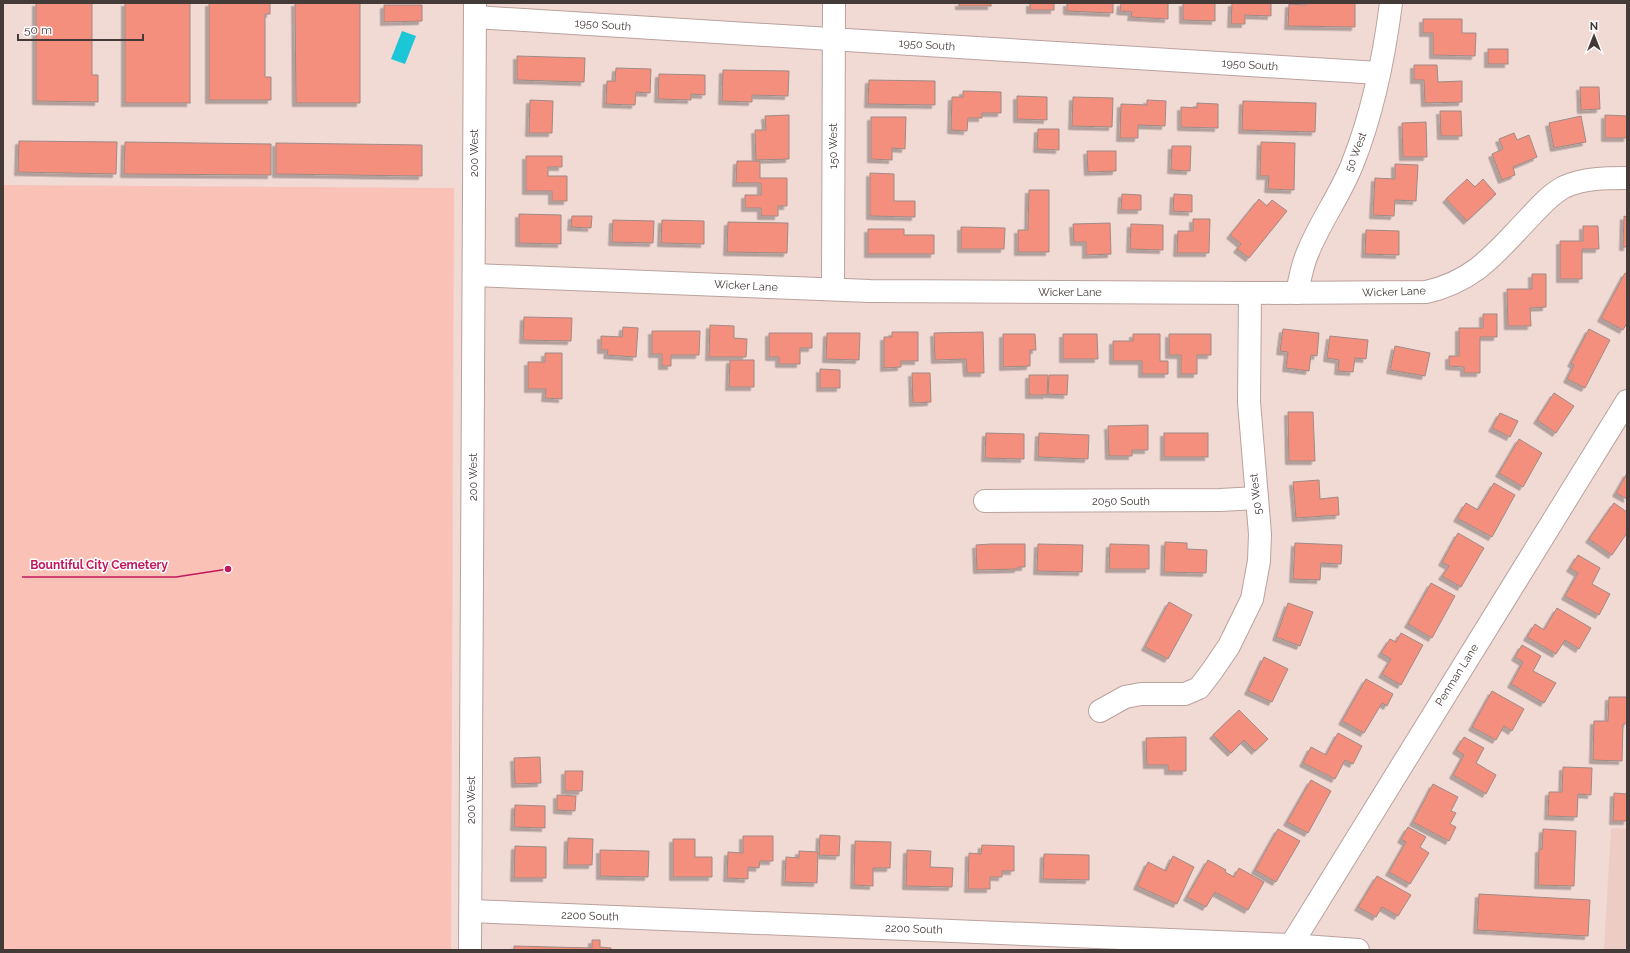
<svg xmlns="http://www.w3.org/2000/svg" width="1630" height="953" font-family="Raleway,sans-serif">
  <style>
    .built { fill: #edccc6 }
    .green { fill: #fac1b6 }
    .water { fill: #1bc6d7 }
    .building { fill: #f48f7e; stroke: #a08a85; filter: url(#shadow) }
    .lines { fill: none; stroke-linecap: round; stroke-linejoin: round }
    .minor-casing { stroke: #b9a29e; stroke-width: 24 }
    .minor { stroke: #fff; stroke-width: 22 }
    .labels { text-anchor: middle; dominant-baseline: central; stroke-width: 3; stroke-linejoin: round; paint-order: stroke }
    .street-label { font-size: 11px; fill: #443a38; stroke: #fff }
    .leader { fill: none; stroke: #c2185b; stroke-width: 1.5 }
    .callout-dot { fill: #c2185b; stroke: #fff; stroke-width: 1.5 }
    .callout-label { font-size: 12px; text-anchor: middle; font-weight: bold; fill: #c2185b; stroke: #fff; stroke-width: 3; stroke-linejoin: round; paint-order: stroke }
  </style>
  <defs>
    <filter id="shadow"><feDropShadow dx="-3.5" dy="3.5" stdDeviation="0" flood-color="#0004"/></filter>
  </defs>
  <rect width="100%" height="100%" fill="#f1d9d4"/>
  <polygon class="built" points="1611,828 1627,829 1627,950 1604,950"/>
  <polygon class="green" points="3,185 454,188 451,950 3,950"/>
  <polygon class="water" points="402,31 416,36 405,64 391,59"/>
  <g class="building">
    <polygon points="36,3 92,3 92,75 98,75 98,102 36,101"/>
    <rect x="125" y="3" width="65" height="100"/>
    <polygon points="209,3 270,3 270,14 265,14 265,77 271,77 271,100 209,100"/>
    <polygon points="295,3 360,3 360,103 296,103"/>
    <rect x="959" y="3" width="32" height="3"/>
    <rect x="1030" y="3" width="24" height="7"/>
    <polygon points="1067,3 1113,3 1113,13 1067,11"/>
    <polygon points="1121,3 1168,3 1168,19 1131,17 1132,12 1120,11"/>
    <polygon points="1183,3 1215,3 1215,21 1183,20"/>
    <polygon points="1232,3 1271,3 1271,16 1245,15 1245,24 1231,24"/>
    <polygon points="1306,3 1355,3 1355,27 1288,26 1289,4 1306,5"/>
    <polygon points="384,5 422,5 422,21 384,22"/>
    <polygon points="1423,19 1462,19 1462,33 1476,33 1475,56 1433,55 1433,33 1423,33"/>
    <rect x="1488" y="49" width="20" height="15"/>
    <polygon points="517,56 585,58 584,82 517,80"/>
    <polygon points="1414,65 1437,65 1438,82 1462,81 1462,102 1425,103 1424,80 1414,80"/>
    <polygon points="616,68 651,69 650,93 636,92 635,105 606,104 607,81 615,81"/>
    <polygon points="723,70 789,71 788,96 752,95 752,102 722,101"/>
    <polygon points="659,74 705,75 705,95 691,94 691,100 658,99"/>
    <polygon points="869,80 935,81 935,105 868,104"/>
    <polygon points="1580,87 1599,87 1600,109 1581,110"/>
    <polygon points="963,91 1001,92 1001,113 982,113 982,118 968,118 967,131 951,130 952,97 963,97"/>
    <polygon points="1017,96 1047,97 1047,120 1017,119"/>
    <polygon points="1073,97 1113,98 1112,127 1072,126"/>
    <polygon points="530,100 553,101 552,133 529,133"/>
    <polygon points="1147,100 1166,101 1165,126 1138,125 1138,138 1120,138 1121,104 1147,105"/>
    <polygon points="1243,101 1316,103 1315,132 1242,130"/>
    <polygon points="1197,103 1218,104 1218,128 1181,127 1181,107 1197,108"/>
    <polygon points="1440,111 1461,111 1462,136 1441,136"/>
    <polygon points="789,115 789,159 756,160 755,130 766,130 765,116"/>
    <polygon points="1605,115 1627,116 1627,138 1605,138"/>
    <polygon points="1581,116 1586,142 1554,148 1549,123"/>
    <polygon points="871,117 906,117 905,149 892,148 892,160 871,159"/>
    <polygon points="1426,122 1427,157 1403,157 1402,123"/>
    <polygon points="1038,129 1059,129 1059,150 1037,149"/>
    <polygon points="1514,133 1517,140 1529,135 1537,157 1513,167 1515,175 1502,180 1492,154 1503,149 1499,139"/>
    <polygon points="19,141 117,142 116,174 18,172"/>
    <polygon points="125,142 271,144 271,175 124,174"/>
    <polygon points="1261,142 1295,143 1294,190 1268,189 1269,176 1260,176"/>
    <polygon points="276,143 422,145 422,176 276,174"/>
    <polygon points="1172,146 1191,146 1190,171 1171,170"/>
    <polygon points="1087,151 1116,151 1116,171 1088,172"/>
    <polygon points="526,156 562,156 562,167 548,167 548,176 567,176 567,201 552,201 552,191 526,191"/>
    <polygon points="737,161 760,161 760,178 787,178 787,206 778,206 778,216 761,216 761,208 745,208 745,195 761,195 761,183 736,183"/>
    <polygon points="1395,164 1418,165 1416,201 1395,200 1394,216 1373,215 1375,178 1395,179"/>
    <polygon points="870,173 894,174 894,201 915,201 915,217 870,216"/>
    <polygon points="1467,179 1475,187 1483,179 1496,194 1467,221 1446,199"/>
    <polygon points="1029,190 1049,190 1049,252 1018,252 1018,230 1028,230"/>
    <polygon points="1122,194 1141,195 1141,210 1121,210"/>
    <polygon points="1174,194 1192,195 1192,212 1173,211"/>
    <polygon points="1259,199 1267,206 1272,200 1287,211 1249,258 1237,249 1241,244 1230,235"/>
    <polygon points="519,214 561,215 561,244 519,243"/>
    <polygon points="572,216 592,216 591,228 571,227"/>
    <polygon points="1624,216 1627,217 1627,247 1623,247"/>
    <polygon points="1193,219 1210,219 1209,253 1177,253 1178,231 1193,231"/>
    <polygon points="613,220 654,221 653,243 612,242"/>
    <polygon points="662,220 704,221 704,244 661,243"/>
    <polygon points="728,222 788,223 787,253 727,252"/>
    <polygon points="1110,223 1111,254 1086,255 1086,242 1074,242 1073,224"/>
    <polygon points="1131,224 1163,225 1163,250 1130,249"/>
    <polygon points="1583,226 1598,226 1599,249 1582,249 1582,279 1560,279 1560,241 1583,241"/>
    <polygon points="961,227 1005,228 1004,249 961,249"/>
    <polygon points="868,229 904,229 904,235 934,235 934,254 868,254"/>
    <polygon points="1366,230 1399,231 1399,255 1365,254"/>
    <polygon points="1625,273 1627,274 1627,323 1623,330 1601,318"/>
    <polygon points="1532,274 1546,274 1546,307 1530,308 1531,326 1508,326 1507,289 1532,289"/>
    <polygon points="1483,314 1497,314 1497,337 1480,337 1480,373 1464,373 1464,367 1449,366 1449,356 1459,356 1459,328 1483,328"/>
    <polygon points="524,317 572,318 571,341 523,340"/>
    <polygon points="710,325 734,326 734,338 747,339 746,357 709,357"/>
    <polygon points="623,327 638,328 636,357 607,355 608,350 601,350 601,336 622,337"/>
    <polygon points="1283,329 1319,333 1317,356 1311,355 1309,371 1286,368 1288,352 1280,351"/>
    <polygon points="1589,329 1610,340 1585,388 1567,379 1574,365 1571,363"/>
    <polygon points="652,331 700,331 699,355 671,355 671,366 662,366 662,354 652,354"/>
    <polygon points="892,332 918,332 918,361 901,361 901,367 884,368 884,337 892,337"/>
    <polygon points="983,332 984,373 967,373 966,359 935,360 934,333"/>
    <polygon points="769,333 812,333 812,348 800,348 800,364 779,364 779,357 769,357"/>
    <polygon points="827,333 860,333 859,360 826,359"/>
    <polygon points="1003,334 1035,334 1036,350 1030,350 1030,366 1003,367"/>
    <polygon points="1063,334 1097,334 1098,359 1063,359"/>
    <polygon points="1133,334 1160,334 1160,361 1168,361 1168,374 1142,374 1142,361 1113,361 1113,341 1133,341"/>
    <polygon points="1169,334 1211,334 1211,355 1197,355 1197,374 1181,374 1181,355 1169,355"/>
    <polygon points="1330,336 1368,340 1366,359 1355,358 1353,372 1338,371 1339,360 1327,358"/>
    <polygon points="1395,346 1430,353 1425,376 1390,370"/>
    <polygon points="545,353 562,353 562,399 545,398 546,389 528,389 528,362 545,362"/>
    <polygon points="730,360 754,360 754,387 729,387"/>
    <polygon points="820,369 840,370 840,388 820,388"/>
    <polygon points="912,373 930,373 931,402 913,403"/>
    <polygon points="1029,375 1048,375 1047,395 1029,395"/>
    <polygon points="1049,375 1068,375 1067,395 1048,394"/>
    <polygon points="1554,393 1574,406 1556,433 1537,420"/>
    <polygon points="1288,412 1313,412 1315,461 1289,461"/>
    <polygon points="1500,413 1518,421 1510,437 1492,428"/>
    <polygon points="1148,425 1148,450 1132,450 1132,456 1109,456 1108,426"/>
    <polygon points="986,433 1024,434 1024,459 985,458"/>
    <polygon points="1039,433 1089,435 1088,459 1038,457"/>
    <rect x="1164" y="433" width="44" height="24"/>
    <polygon points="1519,439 1542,453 1523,487 1499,473"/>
    <polygon points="1627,473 1627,499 1616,493"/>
    <polygon points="1319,480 1320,499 1338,497 1339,515 1296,518 1293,482"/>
    <polygon points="1494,483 1515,495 1492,537 1457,518 1466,503 1478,510"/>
    <polygon points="1614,503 1627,512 1627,533 1612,555 1589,539"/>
    <polygon points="1458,533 1484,548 1461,587 1442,576 1449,566 1442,562"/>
    <polygon points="1165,542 1187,543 1187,549 1207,550 1206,573 1164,572"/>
    <polygon points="1295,543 1342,545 1341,564 1321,563 1320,580 1293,579"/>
    <polygon points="991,544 1025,544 1025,567 1018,567 1018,569 977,570 976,545"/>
    <polygon points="1038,544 1083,545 1082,572 1037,571"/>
    <polygon points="1110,544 1149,545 1149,569 1109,569"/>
    <polygon points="1578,555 1600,568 1592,584 1610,594 1599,615 1565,596 1578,573 1570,568"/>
    <polygon points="1431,583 1455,596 1432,638 1408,624"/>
    <polygon points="1169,602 1192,615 1168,659 1145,647"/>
    <polygon points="1288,603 1313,612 1300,646 1276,637"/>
    <polygon points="1557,608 1591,628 1579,649 1565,640 1556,654 1527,637 1535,624 1544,630"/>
    <polygon points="1401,633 1423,645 1401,685 1382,674 1391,659 1381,653 1390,639 1396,642"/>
    <polygon points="1522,645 1541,656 1533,671 1556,683 1544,703 1511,684 1523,662 1515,657"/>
    <polygon points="1264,657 1288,669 1272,702 1248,691"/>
    <polygon points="1366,679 1393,694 1387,706 1382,703 1364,733 1342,721"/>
    <polygon points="1492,691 1524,709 1512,731 1504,726 1496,740 1472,727"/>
    <polygon points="1609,697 1627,697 1627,724 1623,724 1622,761 1593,760 1594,721 1608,721"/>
    <polygon points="1239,710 1268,739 1255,751 1244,740 1231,753 1213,735"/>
    <polygon points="1338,733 1362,746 1353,764 1345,760 1335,779 1303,763 1311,747 1326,755"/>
    <polygon points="1186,737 1186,771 1168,771 1168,765 1147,765 1146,738"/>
    <polygon points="1464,737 1484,748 1476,763 1496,775 1486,794 1453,775 1464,755 1456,750"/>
    <polygon points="540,757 541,783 515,784 514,758"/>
    <polygon points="1563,767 1592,768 1591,795 1578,794 1577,817 1548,816 1549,792 1562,792"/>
    <polygon points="565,771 583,771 582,791 565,791"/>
    <polygon points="1311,780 1331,791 1308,833 1287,822"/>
    <polygon points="1433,784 1458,797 1451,811 1456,813 1450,824 1456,827 1449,841 1413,822"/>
    <polygon points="1627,790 1627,821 1613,821 1614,793 1627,794"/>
    <polygon points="557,795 576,796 575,811 557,810"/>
    <polygon points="515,805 545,806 545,828 514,827"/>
    <polygon points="1408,827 1426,837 1420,847 1429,853 1410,884 1389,872 1406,842 1401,839"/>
    <polygon points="1278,829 1300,841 1276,882 1255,870"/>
    <polygon points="1543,829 1576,831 1574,886 1538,885 1539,849 1542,849"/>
    <polygon points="820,835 840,836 839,856 819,855"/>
    <polygon points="743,836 773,836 773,861 760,861 759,868 748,867 748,879 727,878 728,852 743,853"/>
    <polygon points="568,838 593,839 592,865 567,865"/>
    <polygon points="673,839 695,839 695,857 712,857 712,877 673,877"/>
    <polygon points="855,841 891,842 890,868 873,868 873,886 854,885"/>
    <polygon points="982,845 1014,846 1014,871 1002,871 1002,877 990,877 990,889 968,889 969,853 981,854"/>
    <polygon points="515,846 546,847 546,878 514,878"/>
    <polygon points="600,850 649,851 648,877 600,876"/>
    <polygon points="907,850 931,851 930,867 953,868 952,887 906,886"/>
    <polygon points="799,851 818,852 817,883 785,882 786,857 799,858"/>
    <polygon points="1044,854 1089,855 1089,880 1043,879"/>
    <polygon points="1173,856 1194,867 1177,904 1137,886 1148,862 1166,871"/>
    <polygon points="1208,860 1226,870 1225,872 1234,877 1239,868 1264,882 1248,910 1215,892 1206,907 1187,897"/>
    <polygon points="1377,876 1411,895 1398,916 1382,907 1376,917 1358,907"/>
    <polygon points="1479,894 1590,900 1588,936 1477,930"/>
    <polygon points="592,940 600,940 600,947 611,948 611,950 514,950 514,946 592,948"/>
  </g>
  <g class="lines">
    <g class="minor-casing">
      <g id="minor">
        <polyline points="475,17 1379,73"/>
        <path d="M474,275l396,16 380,2 176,-1c50,-11 70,-40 104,-75 10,-11 21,-23 34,-30 20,-9 42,-9 63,-9"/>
        <polyline points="833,289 834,3"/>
        <path d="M1297,293c3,-14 5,-28 11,-41 12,-30 32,-57 44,-87 21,-52 32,-107 39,-162"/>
        <polyline points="985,501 1220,500 1257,498"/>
        <polyline points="1100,711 1125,697 1141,694 1185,694 1199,688 1212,671 1229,646 1252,599 1259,561 1260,534 1249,402 1250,293"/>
        <polyline points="471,911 1290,945 1358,950"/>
        <polyline points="470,950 475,3"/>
        <polyline points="1288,950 1627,401"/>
      </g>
    </g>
    <use href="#minor" class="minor"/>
  </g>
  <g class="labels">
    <g class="street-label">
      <text transform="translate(603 25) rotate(4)">1950 South</text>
      <text transform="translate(927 45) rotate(4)">1950 South</text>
      <text transform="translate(1250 65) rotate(4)">1950 South</text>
      <text transform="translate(833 146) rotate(-90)">150 West</text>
      <text transform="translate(1356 152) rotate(-69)">50 West</text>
      <text transform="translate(474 153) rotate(-90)">200 West</text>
      <text transform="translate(746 286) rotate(3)">Wicker Lane</text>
      <text x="1070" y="292">Wicker Lane</text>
      <text transform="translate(1394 292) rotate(-2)">Wicker Lane</text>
      <text transform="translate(473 477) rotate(-90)">200 West</text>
      <text transform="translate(1256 494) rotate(-96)">50 West</text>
      <text x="1121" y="501">2050 South</text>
      <text transform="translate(1457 675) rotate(-58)">Penman Lane</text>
      <text transform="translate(471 800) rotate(-90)">200 West</text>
      <text transform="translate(590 916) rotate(2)">2200 South</text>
      <text transform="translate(914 929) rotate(2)">2200 South</text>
    </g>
  </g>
  <path class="leader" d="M228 569L176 577H22"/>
  <circle class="callout-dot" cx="228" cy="569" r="4"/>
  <g class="callout-label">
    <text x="99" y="569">Bountiful City Cemetery</text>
  </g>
  <rect width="1630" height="953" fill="none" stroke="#443a38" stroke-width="8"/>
  <g transform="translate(1594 36)" stroke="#ffffff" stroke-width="3" paint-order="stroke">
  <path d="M0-3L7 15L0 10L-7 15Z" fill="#443a38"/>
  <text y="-6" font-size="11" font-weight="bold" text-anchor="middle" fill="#443a38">N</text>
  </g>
  <path d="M18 34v6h125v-6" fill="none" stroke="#443a38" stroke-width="2"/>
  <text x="24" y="34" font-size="12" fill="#443a38" stroke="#ffffff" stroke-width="3" paint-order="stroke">50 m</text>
</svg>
